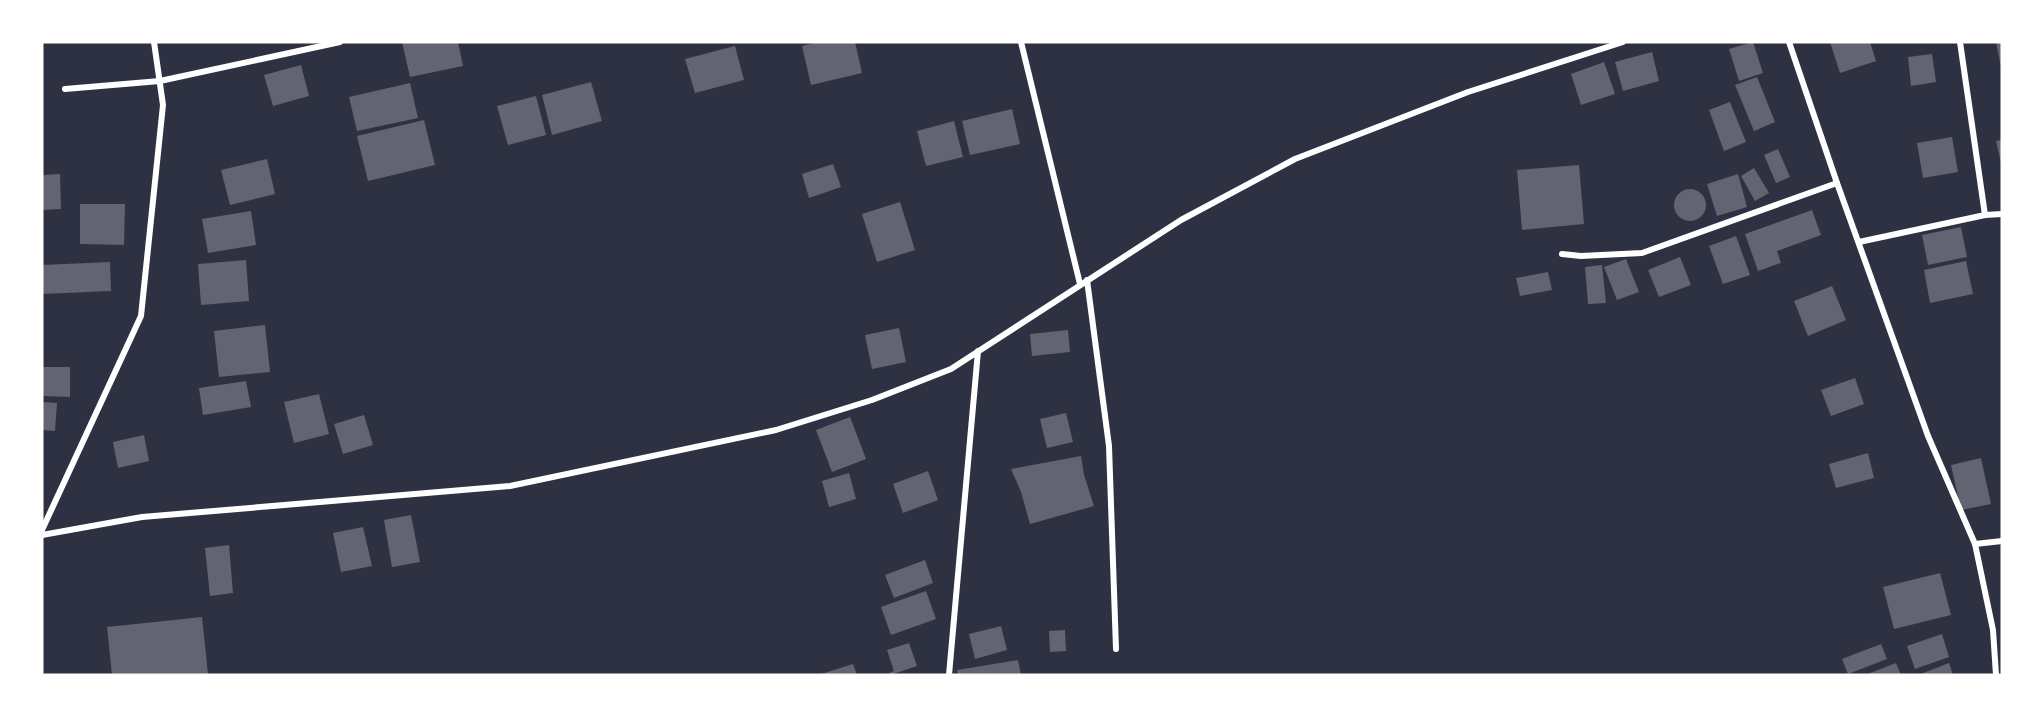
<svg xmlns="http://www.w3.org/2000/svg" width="2044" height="717" font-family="Signika,sans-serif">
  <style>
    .building { fill: #626471 }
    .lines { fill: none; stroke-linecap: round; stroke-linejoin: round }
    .minor { stroke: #fff; stroke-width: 6 }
  </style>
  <rect width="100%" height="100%" fill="#2d3142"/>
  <g class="building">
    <polygon points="402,42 458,42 463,66 410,77"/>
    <polygon points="818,42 855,42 862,73 811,85 802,46"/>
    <polygon points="1753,42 1763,73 1739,81 1729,49"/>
    <polygon points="1830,42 1870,42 1876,61 1840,73"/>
    <polygon points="1996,42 2002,42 2002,67 2001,67"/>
    <polygon points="735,46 744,80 695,93 685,59"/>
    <polygon points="1652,52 1659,81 1623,91 1615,62"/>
    <polygon points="1932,54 1936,82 1911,86 1908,57"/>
    <polygon points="1604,62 1615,94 1581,105 1571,74"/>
    <polygon points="301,65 309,96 273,106 264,75"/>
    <polygon points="1757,77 1775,122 1754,131 1735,85"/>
    <polygon points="591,82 602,121 552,135 542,95"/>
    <polygon points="410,83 418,118 357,131 349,97"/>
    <polygon points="536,96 546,135 508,145 497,106"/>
    <polygon points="1730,102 1746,142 1724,151 1709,110"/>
    <polygon points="1012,109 1020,144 970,155 962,121"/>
    <polygon points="424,120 435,165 368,181 357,136"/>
    <polygon points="954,121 963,157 926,166 917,131"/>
    <polygon points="1952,137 1958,172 1923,178 1917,143"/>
    <polygon points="2002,140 2002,163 2001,163 1996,141"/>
    <polygon points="1778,149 1790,177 1776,183 1764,155"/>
    <polygon points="267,159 275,194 230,205 221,170"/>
    <polygon points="833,164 841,187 809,198 802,174"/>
    <polygon points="1579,165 1584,224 1522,230 1517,170"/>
    <polygon points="1754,168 1769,193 1755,201 1741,176"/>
    <polygon points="60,174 61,209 42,210 42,175"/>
    <polygon points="1738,174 1747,207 1717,216 1707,184"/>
    <circle cx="1690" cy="205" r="16"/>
    <polygon points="900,202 915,250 877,262 862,214"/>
    <polygon points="80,204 125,204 124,245 80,244"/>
    <polygon points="1812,210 1821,235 1777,251 1781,263 1758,271 1745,234"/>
    <polygon points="251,211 256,245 208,253 202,219"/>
    <polygon points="1961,227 1967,257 1928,265 1922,235"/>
    <polygon points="1736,236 1750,275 1723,284 1709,246"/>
    <polygon points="1680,257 1691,285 1659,297 1648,270"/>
    <polygon points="1626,259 1639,292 1617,300 1604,267"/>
    <polygon points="246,260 249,301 201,305 198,264"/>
    <polygon points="1966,261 1973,294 1930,303 1924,270"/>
    <polygon points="110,262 111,291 42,294 42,265"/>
    <polygon points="1602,265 1606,303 1588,304 1585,267"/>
    <polygon points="1548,272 1552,290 1520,296 1516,278"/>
    <polygon points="1832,286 1846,320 1808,336 1794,301"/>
    <polygon points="265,325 270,372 219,377 214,331"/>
    <polygon points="899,328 906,362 872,369 865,335"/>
    <polygon points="1068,330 1070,352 1032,356 1030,334"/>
    <polygon points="42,367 70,367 70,397 42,396"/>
    <polygon points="1855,378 1864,404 1831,416 1821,390"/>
    <polygon points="246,381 251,407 203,415 199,388"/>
    <polygon points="319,394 329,434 294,443 284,402"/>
    <polygon points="42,402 57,403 55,431 42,430"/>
    <polygon points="1066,413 1073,442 1047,448 1040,419"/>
    <polygon points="364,415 373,445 343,454 334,424"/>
    <polygon points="850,417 866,459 832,472 816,430"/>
    <polygon points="144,435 149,461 118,468 113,442"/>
    <polygon points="1868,453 1874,478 1836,488 1829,464"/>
    <polygon points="1081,456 1084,475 1094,506 1030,524 1021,492 1011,469"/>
    <polygon points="1981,458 1991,504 1961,510 1951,465"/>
    <polygon points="928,471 938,500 903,513 893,484"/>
    <polygon points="849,473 856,499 829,507 822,481"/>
    <polygon points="411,515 420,562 392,567 384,520"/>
    <polygon points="363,527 372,566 341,572 333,533"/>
    <polygon points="229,545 233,593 210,596 205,548"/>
    <polygon points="925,560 933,583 894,598 885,575"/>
    <polygon points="1940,573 1951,615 1894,629 1883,587"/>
    <polygon points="926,591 936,619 891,635 881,607"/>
    <polygon points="202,617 208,674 112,675 107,627"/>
    <polygon points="1001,626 1007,650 975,659 969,634"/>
    <polygon points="1065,630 1066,651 1050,652 1049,631"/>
    <polygon points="1942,634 1949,657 1915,669 1907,646"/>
    <polygon points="909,643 917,666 890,675 889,673 894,671 887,650"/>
    <polygon points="1881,644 1887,659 1848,674 1842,659"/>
    <polygon points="1018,660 1021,675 958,675 957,670"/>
    <polygon points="1896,663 1901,675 1865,675"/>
    <polygon points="1949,663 1953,675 1918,675"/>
    <polygon points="853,664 857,675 818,675"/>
  </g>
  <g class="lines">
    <g class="minor">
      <polyline points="1021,42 1080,284"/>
      <polyline points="1789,42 1837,183 1928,436 1975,544 1993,630 1996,675"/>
      <polyline points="1960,42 1985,215"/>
      <polyline points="65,89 160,81 340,42"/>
      <polyline points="1859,242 1985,215 2002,214"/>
      <polyline points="1562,254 1581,256 1642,253 1837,183"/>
      <polyline points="1087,280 1109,446 1116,649"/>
      <polyline points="42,530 141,316 163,105 154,42"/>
      <polyline points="42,535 142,517 510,486 776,430 872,400 951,369 1181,220 1295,159 1468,92 1623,42"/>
      <polyline points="1975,544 2002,541"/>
      <polyline points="949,675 978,351"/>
    </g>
  </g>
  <rect width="2044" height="717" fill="none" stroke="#ffffff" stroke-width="87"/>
</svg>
